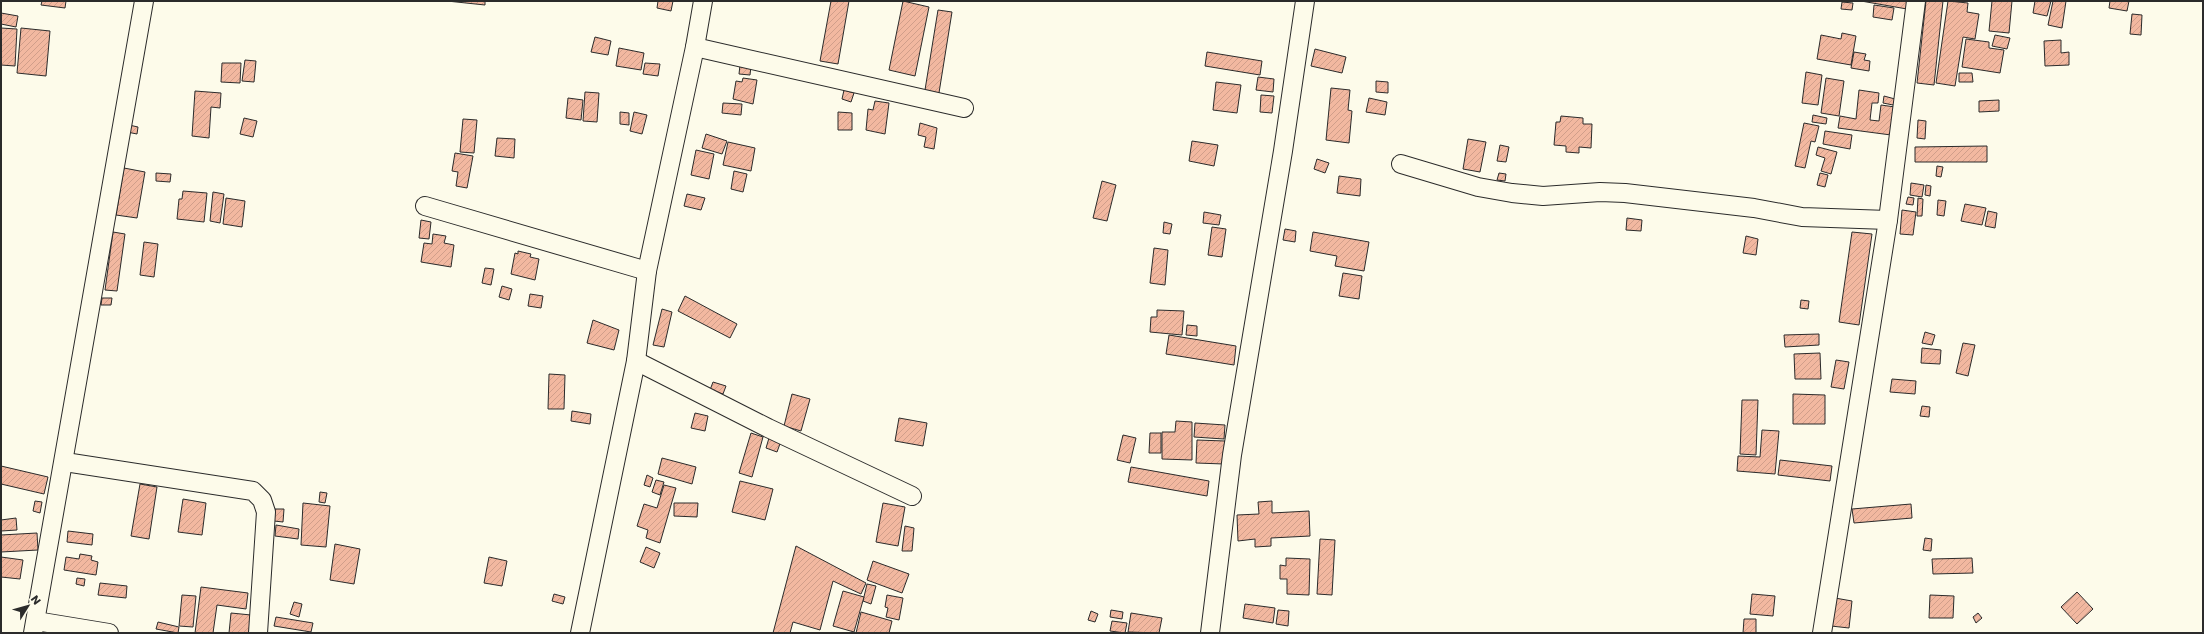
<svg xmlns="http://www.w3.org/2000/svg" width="2204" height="634" font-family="Poppins,sans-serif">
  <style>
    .building { fill: url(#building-hatch); stroke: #2b2b2b }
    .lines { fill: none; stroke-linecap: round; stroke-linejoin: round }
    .minor-casing { stroke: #2b2b2b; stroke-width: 20 }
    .minor { stroke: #fdfbea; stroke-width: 18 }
  </style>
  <defs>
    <pattern id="building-hatch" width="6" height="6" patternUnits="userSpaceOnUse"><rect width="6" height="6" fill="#f2b8a0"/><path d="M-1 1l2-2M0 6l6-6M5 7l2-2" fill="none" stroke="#d09e8a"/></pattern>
  </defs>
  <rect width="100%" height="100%" fill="#fdfbea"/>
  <g class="building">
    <polygon points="42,1 66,1 65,8 41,5"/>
    <polygon points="447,1 485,1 485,5"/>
    <polygon points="658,1 673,1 671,11 657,8"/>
    <polygon points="831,1 849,1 838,64 820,61"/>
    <polygon points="903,1 929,7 915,76 889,70"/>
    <polygon points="1861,1 1909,1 1907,9"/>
    <polygon points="1926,1 1943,1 1934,85 1917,83"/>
    <polygon points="1948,1 1968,3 1967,12 1979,14 1975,39 1963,37 1955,86 1936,83"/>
    <polygon points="1992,1 2012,1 2009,33 1989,31"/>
    <polygon points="2035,1 2051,1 2047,16 2033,13"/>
    <polygon points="2053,1 2066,1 2062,28 2048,25"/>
    <polygon points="2110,1 2129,1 2127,11 2109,8"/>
    <polygon points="1842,2 1853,3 1852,10 1841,9"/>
    <polygon points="1874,5 1894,8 1892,20 1873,17"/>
    <polygon points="938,10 952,12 938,99 924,96"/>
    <polygon points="1,13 18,16 16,27 1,24"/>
    <polygon points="2132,14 2142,15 2141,35 2130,34"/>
    <polygon points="1,28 17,29 15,66 1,65"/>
    <polygon points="21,28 50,31 46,76 17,73"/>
    <polygon points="1842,33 1856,36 1851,65 1817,59 1821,35 1841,39"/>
    <polygon points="1995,35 2010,38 2007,49 1992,46"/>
    <polygon points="595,37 611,41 608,55 591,52"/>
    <polygon points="1966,39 1989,42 1989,48 2004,50 2000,73 1962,67"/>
    <polygon points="2061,40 2061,53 2069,52 2069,65 2045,66 2044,41"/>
    <polygon points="619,48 644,53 641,70 616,66"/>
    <polygon points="1315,49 1346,57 1342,73 1311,66"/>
    <polygon points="1207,52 1262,61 1260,75 1205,66"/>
    <polygon points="1854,52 1866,54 1864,60 1870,61 1869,71 1851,68"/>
    <polygon points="245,60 256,61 254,82 242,81"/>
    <polygon points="222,63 241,63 240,83 221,82"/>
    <polygon points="645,63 660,64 658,76 643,74"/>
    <polygon points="740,65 751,66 750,75 739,74"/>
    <polygon points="1806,72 1822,75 1818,105 1802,103"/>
    <polygon points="1959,73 1972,73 1973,82 1959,82"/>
    <polygon points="1258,77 1274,79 1273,92 1256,90"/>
    <polygon points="743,78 757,80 753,104 733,99 736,81 742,82"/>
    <polygon points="1826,78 1844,81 1839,116 1821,113"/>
    <polygon points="1376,81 1388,82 1388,93 1376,92"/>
    <polygon points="1216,82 1241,85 1237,113 1213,110"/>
    <polygon points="1331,88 1350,90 1348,110 1352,111 1349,143 1326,140"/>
    <polygon points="844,90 854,93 851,102 842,99"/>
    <polygon points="1859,90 1879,93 1878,103 1872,103 1870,120 1879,121 1881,105 1895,107 1891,135 1838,128 1840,116 1856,119"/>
    <polygon points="195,91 221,93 220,108 211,107 209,138 192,136"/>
    <polygon points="585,92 599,93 597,122 583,121"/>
    <polygon points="1261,95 1274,96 1272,113 1260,112"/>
    <polygon points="1884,96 1895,99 1893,105 1883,103"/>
    <polygon points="568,98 583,100 581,120 566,118"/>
    <polygon points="1369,98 1387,102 1385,115 1366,112"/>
    <polygon points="1999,100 1999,111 1979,112 1979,101"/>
    <polygon points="875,101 889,103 885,134 866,130 868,109 873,110"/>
    <polygon points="723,103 742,104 741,115 722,113"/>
    <polygon points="620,112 629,113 629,125 620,124"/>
    <polygon points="634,112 647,115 642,134 630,131"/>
    <polygon points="838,112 852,113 852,130 838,130"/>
    <polygon points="1813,115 1827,118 1826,124 1812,122"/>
    <polygon points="1561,116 1583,118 1583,124 1592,124 1591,148 1579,147 1579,153 1566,152 1566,146 1554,145 1556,122 1560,122"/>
    <polygon points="244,118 257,121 253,137 240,134"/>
    <polygon points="463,119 477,120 474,153 460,152"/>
    <polygon points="1918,120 1926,121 1925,139 1917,138"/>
    <polygon points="920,123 937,128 934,149 924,147 926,137 918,135"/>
    <polygon points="1804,123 1819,126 1815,142 1811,141 1805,168 1795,166"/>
    <polygon points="129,125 138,127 137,134 127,132"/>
    <polygon points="1825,131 1852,135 1850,149 1823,144"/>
    <polygon points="706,134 727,141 722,154 702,148"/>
    <polygon points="497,138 515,139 514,158 495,156"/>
    <polygon points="1468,139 1486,142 1480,172 1463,169"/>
    <polygon points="1192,141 1218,145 1214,166 1189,161"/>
    <polygon points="728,142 755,148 751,171 723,165"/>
    <polygon points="1500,145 1509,147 1506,162 1497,161"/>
    <polygon points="1987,146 1987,162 1915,162 1915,147"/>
    <polygon points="1818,147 1837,152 1831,174 1821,171 1825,158 1816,155"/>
    <polygon points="696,150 714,154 709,179 691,175"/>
    <polygon points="455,153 473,156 467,188 456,186 458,172 452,171"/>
    <polygon points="1317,159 1329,163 1325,173 1314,169"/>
    <polygon points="1937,166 1943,167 1941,177 1936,176"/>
    <polygon points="124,168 145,172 137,218 116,215"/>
    <polygon points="734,171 747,174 743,192 731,189"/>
    <polygon points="156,173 171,174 170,182 156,181"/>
    <polygon points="1499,173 1506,174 1505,181 1497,180"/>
    <polygon points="1820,173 1828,175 1825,187 1817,185"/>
    <polygon points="1339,176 1361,179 1360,196 1337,193"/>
    <polygon points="1102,181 1116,185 1107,221 1093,218"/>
    <polygon points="1911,183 1924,185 1922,197 1910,195"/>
    <polygon points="1926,185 1931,186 1930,196 1925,195"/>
    <polygon points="183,191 207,193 204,222 177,219 179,199 182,199"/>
    <polygon points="213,192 224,194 220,223 210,221"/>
    <polygon points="687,194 705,198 701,210 684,206"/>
    <polygon points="1908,197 1914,198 1913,205 1906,204"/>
    <polygon points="226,198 245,201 242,227 223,224"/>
    <polygon points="1918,198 1923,199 1922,216 1917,216"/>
    <polygon points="1938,200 1946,201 1944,216 1937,215"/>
    <polygon points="1965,204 1986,208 1982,225 1961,221"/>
    <polygon points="1902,210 1916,212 1913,235 1900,234"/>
    <polygon points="1988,211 1997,213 1995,228 1985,226"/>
    <polygon points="1204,212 1221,215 1219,225 1203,223"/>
    <polygon points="1627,218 1642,220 1641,231 1626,230"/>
    <polygon points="421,220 431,222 429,239 419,238"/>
    <polygon points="1164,222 1172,224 1170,234 1163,233"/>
    <polygon points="1212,227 1226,229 1222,257 1208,255"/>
    <polygon points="1285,229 1296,231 1295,242 1283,240"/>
    <polygon points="113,232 125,234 117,291 105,290"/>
    <polygon points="1313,232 1369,242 1364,271 1335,266 1337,256 1310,251"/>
    <polygon points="1852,232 1872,234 1859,325 1839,322"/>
    <polygon points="433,234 446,236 444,243 454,245 451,267 421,262 424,243 432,244"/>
    <polygon points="1746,236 1758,239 1756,255 1743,253"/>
    <polygon points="144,242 158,244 154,277 140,275"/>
    <polygon points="1154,248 1168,250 1165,285 1150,283"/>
    <polygon points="518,251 531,254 530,257 539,259 535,280 511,274 515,253 518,254"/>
    <polygon points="485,268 494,269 491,285 482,283"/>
    <polygon points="1343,273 1362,276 1359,299 1339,296"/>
    <polygon points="502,286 512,289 509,300 499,297"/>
    <polygon points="530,294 543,296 541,308 528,306"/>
    <polygon points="685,296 737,324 730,338 678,311"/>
    <polygon points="102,298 112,298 111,305 101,305"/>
    <polygon points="1801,300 1809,301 1808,309 1800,308"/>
    <polygon points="662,309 672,312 664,347 653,345"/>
    <polygon points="1157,310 1184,311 1182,335 1150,332 1151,317 1157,317"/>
    <polygon points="593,320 619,330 614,350 587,343"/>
    <polygon points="1187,325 1197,326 1197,336 1186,335"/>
    <polygon points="1925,332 1935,335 1932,345 1922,343"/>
    <polygon points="1819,334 1819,345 1785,347 1784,335"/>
    <polygon points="1169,335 1236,346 1234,365 1166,354"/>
    <polygon points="1963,343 1975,345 1968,376 1956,373"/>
    <polygon points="1922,348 1941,350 1940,364 1921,363"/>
    <polygon points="1820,353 1821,379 1795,379 1794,354"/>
    <polygon points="1836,360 1849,362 1844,389 1831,387"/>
    <polygon points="549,374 565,375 564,409 548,409"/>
    <polygon points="1892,379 1916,381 1915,394 1890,392"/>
    <polygon points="713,382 726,386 723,394 710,390"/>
    <polygon points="792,394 810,399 801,431 784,426"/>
    <polygon points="1793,394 1825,395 1825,424 1793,424"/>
    <polygon points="1742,400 1758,400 1756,455 1740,454"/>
    <polygon points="1922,406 1930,407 1929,417 1920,416"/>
    <polygon points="572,411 591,414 590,424 571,421"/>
    <polygon points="695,413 708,416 705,431 691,428"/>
    <polygon points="899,418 927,423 923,446 895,441"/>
    <polygon points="1176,421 1192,422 1192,460 1162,459 1162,432 1175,432"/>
    <polygon points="1195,423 1225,425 1224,439 1194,437"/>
    <polygon points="1762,430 1779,431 1775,474 1737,471 1738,456 1760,457"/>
    <polygon points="751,433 763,437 752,477 739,473"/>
    <polygon points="1150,433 1161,433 1161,453 1149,453"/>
    <polygon points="1123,435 1136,438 1130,463 1117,460"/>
    <polygon points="769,438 781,441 777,452 766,448"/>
    <polygon points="1197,440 1225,441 1224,464 1196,463"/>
    <polygon points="662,458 696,467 692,484 658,474"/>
    <polygon points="1780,460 1832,466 1830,481 1778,475"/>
    <polygon points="1,466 48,477 44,494 1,484"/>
    <polygon points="1131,467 1209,481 1207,496 1128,482"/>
    <polygon points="647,475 653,478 650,487 644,485"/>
    <polygon points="656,480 664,482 660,495 652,492"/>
    <polygon points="740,481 773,489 765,520 732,512"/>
    <polygon points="140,484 157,487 149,539 131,536"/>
    <polygon points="664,485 676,488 660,543 646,538 648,530 637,526 644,504 657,508"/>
    <polygon points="320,492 327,493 325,503 319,502"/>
    <polygon points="183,499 206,503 202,535 178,532"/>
    <polygon points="35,501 42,502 40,513 33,511"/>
    <polygon points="1272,501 1272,513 1309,511 1310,536 1271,538 1271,546 1255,547 1255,539 1238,541 1237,515 1259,514 1258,502"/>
    <polygon points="303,503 330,506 326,547 301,545"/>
    <polygon points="674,503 698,503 697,517 674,516"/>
    <polygon points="883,503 905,507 898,546 876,542"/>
    <polygon points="1911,504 1912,518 1854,523 1852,509"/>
    <polygon points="275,509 284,509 283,522 274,521"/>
    <polygon points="16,518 17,530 1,531 1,520"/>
    <polygon points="276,525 299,529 298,539 275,536"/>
    <polygon points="905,526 914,528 912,551 902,551"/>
    <polygon points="68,531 93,534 92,545 67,542"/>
    <polygon points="37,533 38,550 1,552 1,535"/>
    <polygon points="1925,538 1932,539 1931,551 1923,550"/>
    <polygon points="1320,539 1335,540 1332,595 1317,594"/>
    <polygon points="335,544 360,549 354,584 330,580"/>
    <polygon points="796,546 866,583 861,594 833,581 820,630 793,622 790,633 773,633"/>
    <polygon points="646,547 660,553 654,568 640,562"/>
    <polygon points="80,554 92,556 91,560 98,562 96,575 64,570 66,557 79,559"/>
    <polygon points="1,557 23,560 20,579 1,577"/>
    <polygon points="489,557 507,561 502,586 484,583"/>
    <polygon points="1286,558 1310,559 1309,595 1287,594 1287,579 1280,579 1280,565 1286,566"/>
    <polygon points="1972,558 1973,573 1933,574 1932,559"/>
    <polygon points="873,561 909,574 902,593 867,580"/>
    <polygon points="77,578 85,579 84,586 76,584"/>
    <polygon points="100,583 127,586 126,598 98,595"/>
    <polygon points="867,584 876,586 871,604 863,601"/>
    <polygon points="201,587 248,593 246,609 217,605 213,633 195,633"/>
    <polygon points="843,591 864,597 854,632 833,626"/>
    <polygon points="2077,592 2093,609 2077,624 2061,607"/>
    <polygon points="554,594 565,597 563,604 552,601"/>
    <polygon points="1752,594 1775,596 1773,616 1750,614"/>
    <polygon points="182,595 196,596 193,627 179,626"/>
    <polygon points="887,595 903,598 899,620 886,617 888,608 885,607"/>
    <polygon points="1930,595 1954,596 1953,618 1929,618"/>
    <polygon points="1835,598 1852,601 1849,628 1831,626"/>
    <polygon points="294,602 302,604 299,617 290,614"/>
    <polygon points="1245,604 1275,608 1273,623 1243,618"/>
    <polygon points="1111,610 1123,612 1122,619 1110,617"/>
    <polygon points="1278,610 1289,611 1288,626 1276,624"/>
    <polygon points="1091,611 1098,614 1095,622 1088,620"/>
    <polygon points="861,612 892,621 889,633 856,633"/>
    <polygon points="231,613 251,615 249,633 229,633"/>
    <polygon points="1131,613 1162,618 1159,633 1128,632"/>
    <polygon points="1978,613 1982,618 1976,623 1973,617"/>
    <polygon points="276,617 313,623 311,632 274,626"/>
    <polygon points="1744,619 1756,619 1756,633 1743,633"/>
    <polygon points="1112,621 1127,623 1125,633 1110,631"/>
    <polygon points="158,622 179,627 178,633 156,629"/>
  </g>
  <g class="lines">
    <g class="minor-casing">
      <g id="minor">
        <polyline points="695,47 964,108"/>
        <polyline points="1401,164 1478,187 1512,193 1543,196 1600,192 1625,193 1754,208 1802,217 1888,220"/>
        <polyline points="425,206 647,271"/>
        <polyline points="636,361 768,428 912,496"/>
        <polyline points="65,462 253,491 262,500 266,512 258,633"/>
        <polyline points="36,621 109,633"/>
        <polyline points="33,633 144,1"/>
        <polyline points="580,633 636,361 647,271 695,47 703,1"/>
        <polyline points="1210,633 1232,455 1283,151 1305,1"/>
        <polyline points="1822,633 1888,220 1916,1"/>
      </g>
    </g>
    <use href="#minor" class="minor"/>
  </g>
  <rect width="2204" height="634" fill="none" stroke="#2b2b2b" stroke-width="4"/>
  <g transform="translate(28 606) rotate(53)" stroke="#fdfbea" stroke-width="3" paint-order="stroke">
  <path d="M0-3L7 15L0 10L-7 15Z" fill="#2b2b2b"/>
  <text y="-6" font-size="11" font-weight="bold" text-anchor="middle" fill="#2b2b2b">N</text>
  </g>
</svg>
